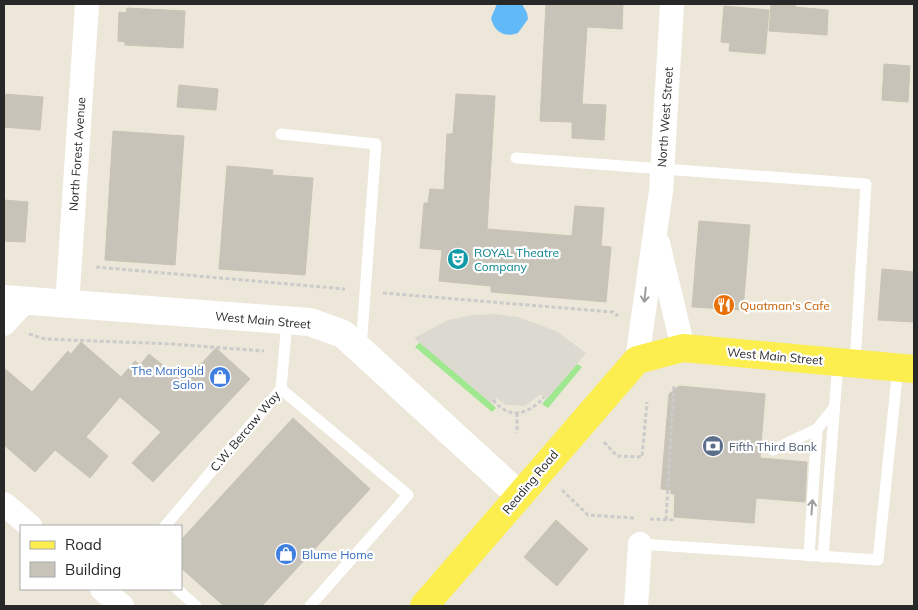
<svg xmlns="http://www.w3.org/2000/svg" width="918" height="610" font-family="Mulish,sans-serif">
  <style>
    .green { fill: #a0e890 }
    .plaza { fill: #dcd9d0 }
    .water { fill: #62b9f8 }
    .building { fill: #c7c3b9; stroke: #c8c3b2 }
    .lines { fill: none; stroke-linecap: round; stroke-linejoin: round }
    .path { stroke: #cbcbcb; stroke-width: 3; stroke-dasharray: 4 2.5; stroke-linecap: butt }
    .lane { stroke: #fff; stroke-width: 11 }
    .street { stroke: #fff; stroke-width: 24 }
    .secondary { stroke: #fff; stroke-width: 28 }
    .primary { stroke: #fcee4e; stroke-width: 28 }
    .oneway { stroke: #9e9e9e }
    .labels { text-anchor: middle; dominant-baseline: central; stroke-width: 4.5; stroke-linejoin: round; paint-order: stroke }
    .street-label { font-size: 12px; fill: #282828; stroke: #fff }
    .culture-label { font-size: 12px; fill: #0d838f; stroke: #fff; text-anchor: start }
    .food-label { font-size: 12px; fill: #c56008; stroke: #fff; text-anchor: start }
    .shop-label { font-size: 12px; fill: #366cbe; stroke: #fff; text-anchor: end }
    .service-label { font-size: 12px; fill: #4e5e75; stroke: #fff; text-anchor: start }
  </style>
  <rect width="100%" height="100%" fill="#ece7d9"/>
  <g class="green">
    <polygon points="420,342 491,403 496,408 492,412 415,347"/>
    <polygon points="577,364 582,367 548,408 542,404"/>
  </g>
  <polygon class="plaza" points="494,314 518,317 556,331 586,353 547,399 540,394 525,406 506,405 496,398 491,403 414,338 448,320 473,315"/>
  <path class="water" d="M497,4h25l5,9 1,6 -10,14c-13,5 -24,-1 -27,-15z"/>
  <g class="building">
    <polygon points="546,4 623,4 622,29 587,27 582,104 606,105 604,140 572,138 572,122 540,121"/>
    <polygon points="771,4 795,4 795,7 828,10 827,35 769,31"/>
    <polygon points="724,6 769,10 765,54 729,51 730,43 721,42"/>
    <polygon points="127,8 185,11 183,48 125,45 125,42 118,41 119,12 126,13"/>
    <polygon points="884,64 910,66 908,102 882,100"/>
    <polygon points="179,85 218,89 216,110 177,107"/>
    <polygon points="4,94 43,97 40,130 4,127"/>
    <polygon points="456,94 495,96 487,229 572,236 575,206 604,208 601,246 611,247 606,302 491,292 491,286 439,281 442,250 420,248 424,203 428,203 430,189 444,190 447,134 453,134"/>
    <polygon points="113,131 184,136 175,265 105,260"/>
    <polygon points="227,166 273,170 272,175 313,178 305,275 219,269"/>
    <polygon points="4,200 28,202 25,242 4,241"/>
    <polygon points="699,221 750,225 743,310 692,307"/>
    <polygon points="882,269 914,272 914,322 878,320"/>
    <polygon points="81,342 121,377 135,361 140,365 149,354 184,382 216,348 250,379 153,482 132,463 161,432 120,397 86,437 108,456 90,478 55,450 35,472 4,445 4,368 32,392 68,351 71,354"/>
    <polygon points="679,386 765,394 760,458 807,462 805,502 756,498 754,523 674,517 675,494 671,494 671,490 661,489 669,394"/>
    <polygon points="293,418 370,489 262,606 224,606 181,568 181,540"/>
    <polygon points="556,520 588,549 557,586 524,557"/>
  </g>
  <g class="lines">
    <g class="path">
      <polyline points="96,267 345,289"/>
      <polyline points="383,293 613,312 618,316"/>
      <polyline points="29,334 45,339 172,344 264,351"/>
      <path d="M493,400c17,20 35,15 51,-3"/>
      <polyline points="517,413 517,433"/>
      <polyline points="604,442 617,456 642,457 647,402"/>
      <polyline points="562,490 588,515 634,518"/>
      <polyline points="650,519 674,520"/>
      <polyline points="666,520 674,384"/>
    </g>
    <g class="lane">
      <polyline points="281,134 376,144 361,348"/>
      <polyline points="516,158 866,184 855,363"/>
      <polyline points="281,389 408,495 310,606"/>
      <polyline points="773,450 817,429 834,408"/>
      <polyline points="165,526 281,389 287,321"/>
      <polyline points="640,544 878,560 898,367"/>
      <polyline points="809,556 817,429"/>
      <polyline points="823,557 838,362"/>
      <polyline points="177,589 196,606"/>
    </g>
    <g class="street">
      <polyline points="658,243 683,348"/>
      <polyline points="67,305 87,4"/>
      <polyline points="4,324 25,301"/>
      <polyline points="637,360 661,191 672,4"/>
      <polyline points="4,504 30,526"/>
      <polyline points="102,589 122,606"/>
      <polyline points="636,606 640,544"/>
    </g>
    <polyline class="secondary" points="4,299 310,322 343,334 519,495"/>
    <polyline class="primary" points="424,606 637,360 683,348 914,369"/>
  </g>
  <defs><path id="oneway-shaft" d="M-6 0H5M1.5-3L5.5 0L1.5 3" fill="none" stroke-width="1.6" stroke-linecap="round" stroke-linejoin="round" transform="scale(1.25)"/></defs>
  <g class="oneway">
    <use href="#oneway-shaft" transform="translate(645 295) rotate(96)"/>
    <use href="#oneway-shaft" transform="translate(812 507) rotate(-86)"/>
  </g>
  <defs>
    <g id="theatre-disc" transform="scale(1.125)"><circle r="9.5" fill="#0f9aa8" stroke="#fff"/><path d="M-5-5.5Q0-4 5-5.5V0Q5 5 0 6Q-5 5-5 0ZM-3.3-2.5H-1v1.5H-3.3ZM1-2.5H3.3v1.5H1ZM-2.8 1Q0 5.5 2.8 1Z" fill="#fff"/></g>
    <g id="restaurant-disc" transform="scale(1.125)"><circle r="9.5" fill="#e8710a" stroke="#fff"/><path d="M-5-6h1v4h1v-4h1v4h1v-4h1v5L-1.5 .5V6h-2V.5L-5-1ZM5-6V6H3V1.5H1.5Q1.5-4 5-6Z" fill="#fff"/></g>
    <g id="shop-disc" transform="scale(1.125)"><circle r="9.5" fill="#3f7fe0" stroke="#fff"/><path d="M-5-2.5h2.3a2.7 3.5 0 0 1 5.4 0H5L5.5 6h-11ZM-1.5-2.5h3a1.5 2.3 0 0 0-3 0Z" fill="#fff"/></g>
    <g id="bank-disc" transform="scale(1.125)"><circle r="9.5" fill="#5c6f8a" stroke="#fff"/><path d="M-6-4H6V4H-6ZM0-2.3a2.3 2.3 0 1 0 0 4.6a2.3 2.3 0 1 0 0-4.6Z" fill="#fff"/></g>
  </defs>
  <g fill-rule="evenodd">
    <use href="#theatre-disc" x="458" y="259"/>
    <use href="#restaurant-disc" x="724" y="305"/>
    <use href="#shop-disc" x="220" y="377"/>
    <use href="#bank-disc" x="713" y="446"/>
    <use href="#shop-disc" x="286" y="554"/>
  </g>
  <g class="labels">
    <g class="street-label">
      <text transform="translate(665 117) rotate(-86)">North West Street</text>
      <text transform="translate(77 154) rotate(-86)">North Forest Avenue</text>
      <text transform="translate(263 320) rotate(5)">West Main Street</text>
      <text transform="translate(775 356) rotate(5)">West Main Street</text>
      <text transform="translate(245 431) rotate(-50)">C.W. Bercaw Way</text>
      <text transform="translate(530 482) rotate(-50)">Reading Road</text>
    </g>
    <g class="culture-label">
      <text x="474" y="252">ROYAL Theatre<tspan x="474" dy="14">Company</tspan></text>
    </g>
    <g class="food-label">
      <text x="740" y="305">Quatman's Cafe</text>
    </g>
    <g class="shop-label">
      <text x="204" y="370">The Marigold<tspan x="204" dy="14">Salon</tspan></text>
      <text x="302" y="554" text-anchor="start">Blume Home</text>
    </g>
    <g class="service-label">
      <text x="729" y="446">Fifth Third Bank</text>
    </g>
  </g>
  <rect width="918" height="610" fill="none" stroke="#282828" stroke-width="10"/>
  <rect x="20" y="525" width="162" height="65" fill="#ffffff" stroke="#a9a9a9"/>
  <rect x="30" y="541" width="25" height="8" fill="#fcee4e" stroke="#a9a9a9"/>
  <text x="65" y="550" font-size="15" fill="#282828">Road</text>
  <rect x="30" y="562" width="25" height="15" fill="#c7c3b9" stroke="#a9a9a9"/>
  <text x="65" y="575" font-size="15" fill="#282828">Building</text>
</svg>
